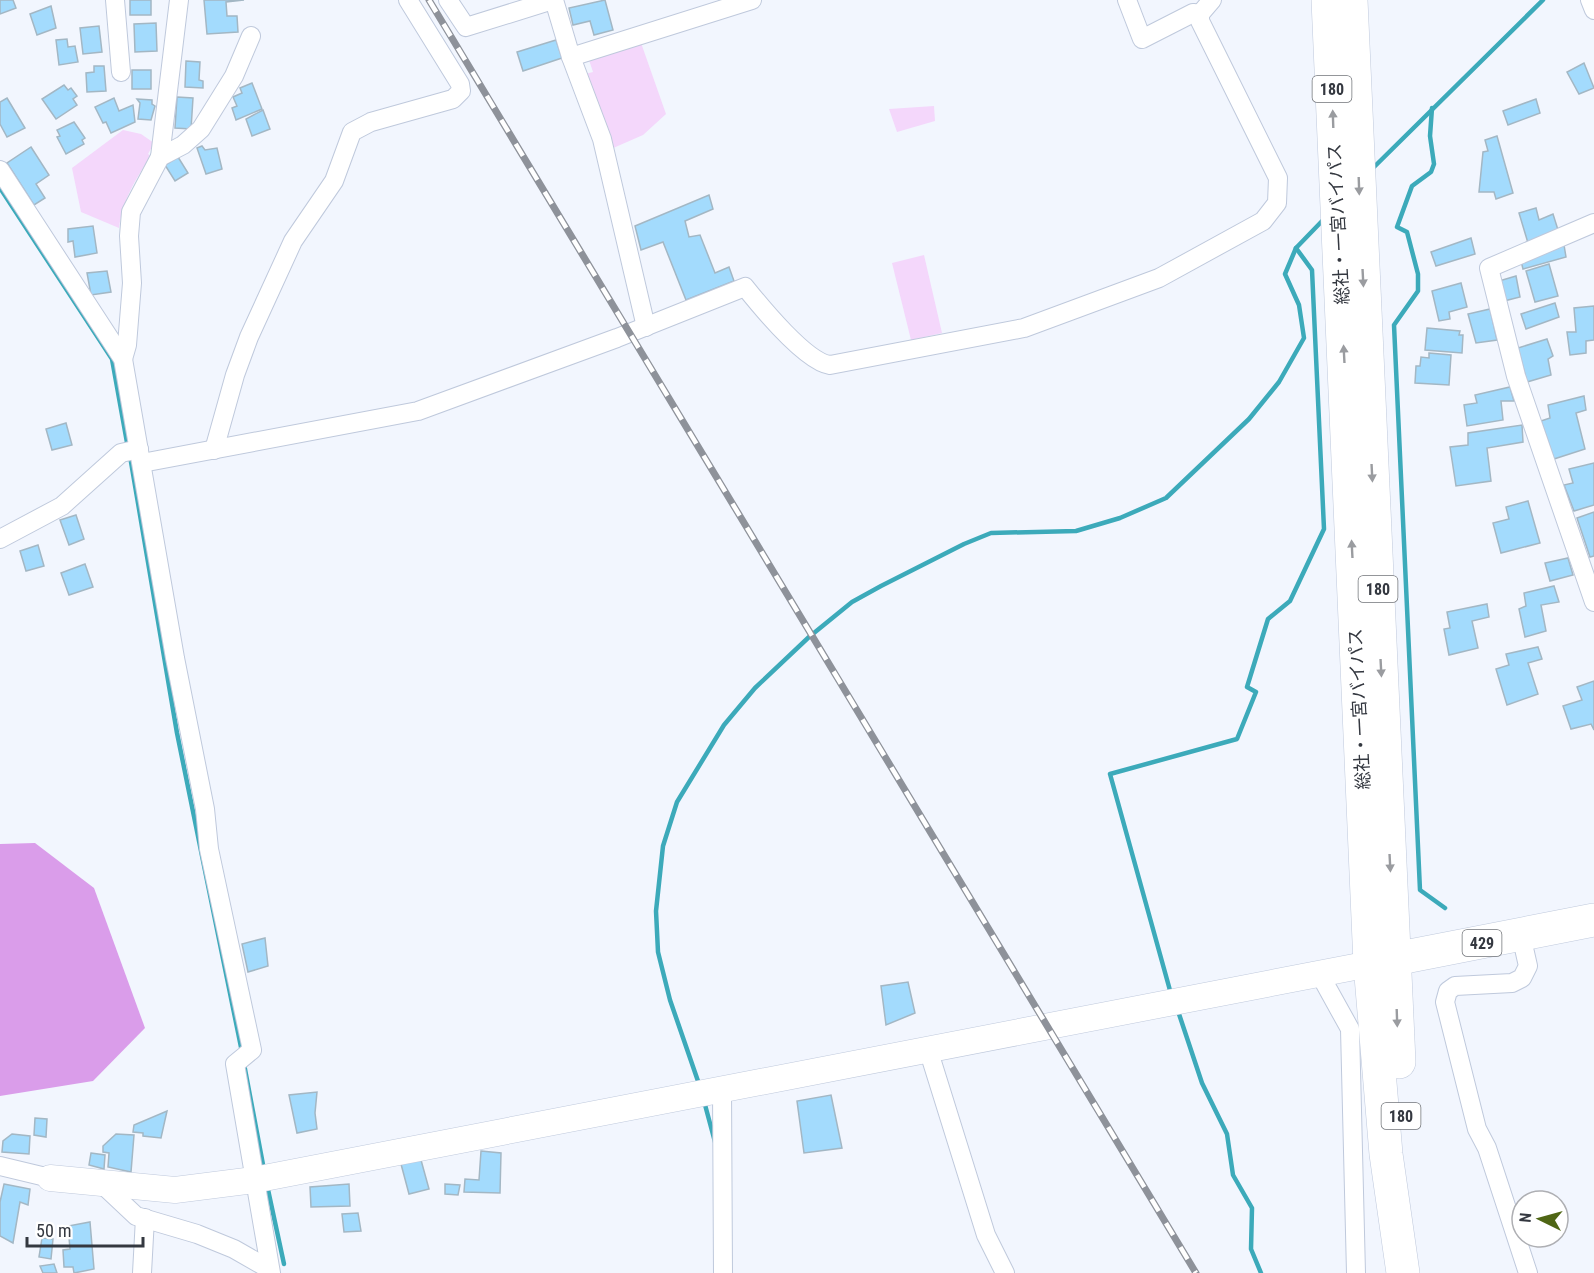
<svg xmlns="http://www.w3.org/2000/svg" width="1594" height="1273" font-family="'Roboto Condensed','Noto Sans JP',sans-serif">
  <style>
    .green { fill: #f4d7fb }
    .forest { fill: #da9dea }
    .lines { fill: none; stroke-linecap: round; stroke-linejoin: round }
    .stream { stroke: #3caaba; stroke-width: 4.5 }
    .building { fill: #a3dbfd; stroke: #a3b7c4; stroke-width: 1.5 }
    .street-casing { stroke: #bfc9dc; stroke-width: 20 }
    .secondary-casing { stroke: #bfc9dc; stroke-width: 27 }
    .highway-casing { stroke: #bfc9dc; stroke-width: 34 }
    .street { stroke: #fff; stroke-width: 18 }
    .secondary { stroke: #fff; stroke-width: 26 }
    .highway { stroke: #fff; stroke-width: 33 }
    .rail-casing { stroke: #8e929a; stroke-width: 7 }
    .rail { stroke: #fff; stroke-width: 4.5; stroke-dasharray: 14; stroke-linecap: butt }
    .oneway { fill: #9a9ca0 }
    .labels { text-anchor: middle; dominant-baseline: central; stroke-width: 5; stroke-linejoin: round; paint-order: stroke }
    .shield { fill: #fff; stroke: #717479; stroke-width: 1.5 }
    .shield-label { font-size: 16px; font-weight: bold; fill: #343840 }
    .street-label { font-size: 18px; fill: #343840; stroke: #fff }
  </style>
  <rect width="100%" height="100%" fill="#f2f6fe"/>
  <g class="green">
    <polygon points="640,40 666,114 643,135 611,149 585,74 593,72 588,57"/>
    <polygon points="934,106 935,121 897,132 889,109"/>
    <path d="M123,130l18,4 13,9 -6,11 3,2c-16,24 -28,43 -32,72l-38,-16 -9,-44z"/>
    <polygon points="924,255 942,333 911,340 892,263"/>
  </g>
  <polygon class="forest" points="35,843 94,888 145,1028 93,1081 0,1096 0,844"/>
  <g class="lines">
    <g class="stream">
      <polyline points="1432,108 1430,136 1434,164 1431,172 1412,186 1397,227 1407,232 1418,274 1418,291 1394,325 1420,890 1445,908"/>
      <polyline points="1372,169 1543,0"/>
      <polyline points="0,188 112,359 128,448"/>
      <polyline points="130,456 177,733 242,1052"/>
      <polyline points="1171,994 1110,774 1237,739 1256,692 1247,687 1268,619 1290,601 1324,529 1312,270 1296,248"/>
      <polyline points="1178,1011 1202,1083 1227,1134 1233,1175 1252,1208 1251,1249 1261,1273"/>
      <polyline points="244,1064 264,1170"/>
      <polyline points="699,1084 670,1000 658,952 656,911 663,846 677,802 724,725 755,688 809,637 852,602 881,586 964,544 991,533 1076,531 1120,518 1166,498 1249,419 1279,382 1304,338 1299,305 1285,274 1296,248 1325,218"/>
      <polyline points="704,1101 715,1142"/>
      <polyline points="267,1185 284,1264"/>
    </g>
  </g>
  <g class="building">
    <polygon points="0,0 13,0 16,8 0,14"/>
    <rect x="130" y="0" width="21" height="15"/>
    <polygon points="204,0 244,0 226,2 227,16 237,16 238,32 207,34"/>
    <polygon points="605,0 613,30 594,35 590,21 573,25 569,8"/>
    <polygon points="51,6 56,28 37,35 30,14"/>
    <polygon points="156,23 157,51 135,52 134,24"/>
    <polygon points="99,26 102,52 83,54 80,28"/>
    <polygon points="67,39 68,47 75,46 78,62 59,65 56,40"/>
    <polygon points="556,40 562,58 523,71 517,52"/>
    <polygon points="186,61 200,62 199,80 203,81 203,88 185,87"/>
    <polygon points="1584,63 1594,88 1579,94 1567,72"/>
    <polygon points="94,66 104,66 106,91 87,92 86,73 94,72"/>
    <rect x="132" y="70" width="19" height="19"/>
    <polygon points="252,83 262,109 236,120 232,108 237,106 233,97 242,93 240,88"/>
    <polygon points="64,85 68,90 71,88 77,96 73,99 77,105 56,119 42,99"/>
    <polygon points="177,97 193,98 191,129 175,128"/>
    <polygon points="7,98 25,128 7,137 0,124 0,102"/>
    <polygon points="114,98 119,111 133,105 135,122 111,133 106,122 103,123 95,107"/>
    <polygon points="137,99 152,100 152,104 155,106 151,120 138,119 140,103"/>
    <polygon points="1536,99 1540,113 1508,125 1503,111"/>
    <polygon points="263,110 270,129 252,136 246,119"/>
    <polygon points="74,122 85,138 82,140 84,144 66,154 57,137 60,136 57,130"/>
    <polygon points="1497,136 1513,193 1496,199 1494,192 1479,192 1483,152 1488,151 1485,140"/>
    <polygon points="202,146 205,150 217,148 222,169 206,174 197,148"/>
    <polygon points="31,147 49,175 36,184 45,198 34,205 7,163"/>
    <polygon points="178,157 188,173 175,181 165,165"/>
    <polygon points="709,195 713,209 685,221 689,237 700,235 715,273 729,267 734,281 686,300 663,242 641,250 635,226"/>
    <polygon points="1536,208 1539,220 1553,214 1559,233 1528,243 1519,213"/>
    <polygon points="93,226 97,253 75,257 73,241 68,242 68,229"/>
    <polygon points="1471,238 1475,254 1436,266 1431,252"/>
    <polygon points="1564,245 1566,257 1523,269 1520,257"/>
    <polygon points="1549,264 1558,296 1535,302 1526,271"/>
    <polygon points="107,271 111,292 91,295 87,273"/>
    <polygon points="1516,276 1520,297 1504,301 1499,281"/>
    <polygon points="1461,283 1467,307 1449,312 1450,319 1439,321 1432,291"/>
    <polygon points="1555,303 1559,317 1526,329 1521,314"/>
    <polygon points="1594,306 1594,340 1586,341 1586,353 1570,355 1567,332 1576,332 1574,308"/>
    <polygon points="1490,309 1497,340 1476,343 1468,314"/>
    <polygon points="1427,328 1460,331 1459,335 1463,335 1462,353 1425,350"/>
    <polygon points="1547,339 1553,356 1548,359 1551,375 1527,382 1518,348"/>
    <polygon points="1429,353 1451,355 1449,385 1415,383 1416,366 1420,366 1421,357 1429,358"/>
    <polygon points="1510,387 1514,401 1501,401 1503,420 1467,426 1464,405 1477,403 1475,395"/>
    <polygon points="1584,396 1586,410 1576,413 1585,449 1554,459 1541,421 1550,418 1548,405"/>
    <polygon points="66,423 72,445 52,450 46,429"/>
    <polygon points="1522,425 1523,442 1487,448 1491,481 1456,486 1450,447 1468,445 1468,433"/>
    <polygon points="1594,463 1594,505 1574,511 1564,485 1573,483 1569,469"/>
    <polygon points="1528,501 1540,543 1501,553 1493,523 1509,519 1506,507"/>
    <polygon points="1594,512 1594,556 1590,557 1577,518"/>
    <polygon points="76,515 84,539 69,545 60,520"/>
    <polygon points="38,545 44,566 26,571 20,551"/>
    <polygon points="1568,558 1573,575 1550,581 1545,563"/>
    <polygon points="85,564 93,587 69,595 61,573"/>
    <polygon points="1554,586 1559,602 1541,605 1546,631 1525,637 1519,609 1526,606 1524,593"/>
    <polygon points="1487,604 1489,617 1472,621 1478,648 1449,655 1444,629 1450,628 1447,612"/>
    <polygon points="1538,647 1542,659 1528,663 1538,694 1507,705 1496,669 1509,665 1506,654"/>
    <polygon points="1594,681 1594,730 1591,724 1571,729 1563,706 1582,700 1577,687"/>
    <polygon points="265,938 268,966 248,972 242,944"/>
    <polygon points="908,982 915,1013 886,1025 881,986"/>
    <polygon points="317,1092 315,1113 317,1129 297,1133 289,1095"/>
    <polygon points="831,1095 842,1148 804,1153 797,1101"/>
    <polygon points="167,1111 161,1138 143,1136 143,1133 133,1132 134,1125"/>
    <polygon points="35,1118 47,1119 46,1137 34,1135"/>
    <polygon points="12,1134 30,1136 29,1154 2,1152 3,1141"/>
    <polygon points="116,1134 134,1135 131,1172 108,1167 109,1153 103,1152 103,1146"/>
    <polygon points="481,1151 501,1153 500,1193 464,1192 465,1179 479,1180"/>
    <polygon points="91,1153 105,1155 104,1169 89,1165"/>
    <polygon points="421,1160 429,1189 409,1194 401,1164"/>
    <polygon points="4,1184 30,1189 28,1205 20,1202 13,1243 0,1236 0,1202"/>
    <polygon points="349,1184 350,1206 311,1207 310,1187"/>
    <polygon points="445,1184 460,1185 458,1195 445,1194"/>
    <polygon points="358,1213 361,1231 344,1232 342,1214"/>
    <polygon points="90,1222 94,1269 74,1273 73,1267 64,1267 63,1250 70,1249 68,1226"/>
    <polygon points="42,1238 53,1239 51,1259 39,1257"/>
    <polygon points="54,1264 57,1273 43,1273 40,1266"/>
  </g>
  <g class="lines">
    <g class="street-casing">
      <g id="street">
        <polyline points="115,0 121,72"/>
        <polyline points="448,0 466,27 553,0"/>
        <polyline points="554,0 571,57 602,139 646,327"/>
        <polyline points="1127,0 1142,39 1193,13 1200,14"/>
        <polyline points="1590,0 1594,10"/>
        <polyline points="571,57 752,0"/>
        <polyline points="160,157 179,0"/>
        <polyline points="0,170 123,359 175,658 205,809 209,849 252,1050 235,1064 271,1273"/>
        <polyline points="1594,223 1489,268 1516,376 1594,602"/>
        <polyline points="123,359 127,345 132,283 129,236 131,212 160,157 183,145 201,129 234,76 251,36"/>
        <polyline points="214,450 235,375 249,337 293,241 334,181 352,132 371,122 453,99 461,91 460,84 408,0"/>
        <path d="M142,463l276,-52 199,-73 128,-51c16,20 61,75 85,78l194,-37 135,-50 104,-57 14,-18 1,-25 -78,-157v-7l12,-14"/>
        <polyline points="0,539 62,506 121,453 139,449"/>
        <polyline points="1521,935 1528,966 1522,978 1512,983 1455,986 1448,991 1445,1002 1477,1129 1487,1148 1528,1273"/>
        <polyline points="1319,973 1350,1029 1356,1273"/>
        <polyline points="928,1049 986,1235 1005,1273"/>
        <polyline points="722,1088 723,1273"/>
        <polyline points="0,1166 50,1178"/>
        <polyline points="102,1184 136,1216 197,1234 234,1249 269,1269"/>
        <polyline points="142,1273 145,1218"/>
      </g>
    </g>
    <g class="secondary-casing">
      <polyline id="secondary" points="50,1178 175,1190 254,1180 1370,964"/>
    </g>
    <g class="highway-casing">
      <g id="highway">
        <polyline points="1328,0 1370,964 1386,1154 1403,1273"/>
        <polyline points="1351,0 1399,1062"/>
        <polyline points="1374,963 1594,920"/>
      </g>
    </g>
    <use href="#street" class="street"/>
    <use href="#secondary" class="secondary"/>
    <use href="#highway" class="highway"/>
    <g class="rail-casing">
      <polyline id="rail" points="429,0 1196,1273"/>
    </g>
    <use href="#rail" class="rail"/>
  </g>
  <defs><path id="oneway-solid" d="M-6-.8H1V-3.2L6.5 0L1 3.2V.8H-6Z" transform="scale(1.5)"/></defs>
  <g class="oneway">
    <use href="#oneway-solid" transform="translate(1333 119) rotate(-92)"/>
    <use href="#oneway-solid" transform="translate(1359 186) rotate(88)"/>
    <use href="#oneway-solid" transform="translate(1363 278) rotate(87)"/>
    <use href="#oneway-solid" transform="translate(1344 354) rotate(-93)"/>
    <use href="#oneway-solid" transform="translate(1372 473) rotate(87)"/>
    <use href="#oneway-solid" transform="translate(1352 549) rotate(-93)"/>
    <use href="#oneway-solid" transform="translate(1381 668) rotate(87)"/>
    <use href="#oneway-solid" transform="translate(1390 863) rotate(87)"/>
    <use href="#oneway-solid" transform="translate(1397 1018) rotate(88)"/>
  </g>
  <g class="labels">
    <g class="shield">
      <rect x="1312.5" y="76" width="39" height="26" rx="4.5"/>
      <rect x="1358.5" y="576" width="39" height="26" rx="4.5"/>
      <rect x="1462.5" y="930" width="39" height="26" rx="4.5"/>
      <rect x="1381.5" y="1103" width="39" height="26" rx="4.5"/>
    </g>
    <g class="shield-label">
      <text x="1332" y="89">180</text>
      <text x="1378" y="589">180</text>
      <text x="1482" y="943">429</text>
      <text x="1401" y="1116">180</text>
    </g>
    <g class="street-label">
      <text transform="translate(1338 224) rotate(-93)">総社・一宮バイパス</text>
      <text transform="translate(1359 709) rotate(-93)">総社・一宮バイパス</text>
    </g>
  </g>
  <g transform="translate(1540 1219) rotate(275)"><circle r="28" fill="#ffffff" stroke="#aeafb3" stroke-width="1.5"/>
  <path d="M0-4.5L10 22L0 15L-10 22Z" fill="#4f6615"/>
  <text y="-9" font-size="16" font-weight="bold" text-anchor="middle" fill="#343840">N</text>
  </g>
  <path d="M27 1237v9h116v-9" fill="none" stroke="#343840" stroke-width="3"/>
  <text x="36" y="1237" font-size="18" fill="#343840" stroke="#ffffff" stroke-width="4.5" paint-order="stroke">50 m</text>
</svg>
